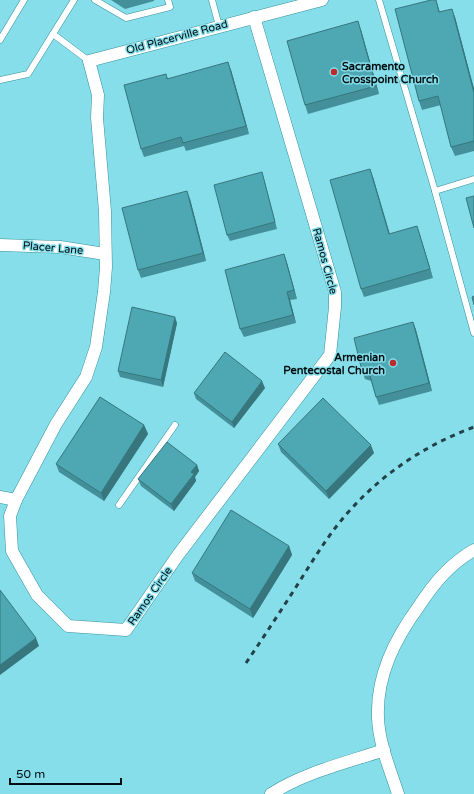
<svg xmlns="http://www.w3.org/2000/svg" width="474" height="794" font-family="'Varela Round',sans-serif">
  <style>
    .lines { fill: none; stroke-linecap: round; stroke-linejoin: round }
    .service-casing { stroke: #35919c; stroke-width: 7 }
    .minor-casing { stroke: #35919c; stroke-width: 13 }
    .service { stroke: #fff; stroke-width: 6 }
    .minor { stroke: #fff; stroke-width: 12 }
    .rail { stroke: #224248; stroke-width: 3; stroke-dasharray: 5 5; stroke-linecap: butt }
    .wall { fill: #43909a }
    .shaded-wall { fill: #37767d }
    .building { fill: #4ea8b3; stroke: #37767d }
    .poi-dot { fill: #ba2b2a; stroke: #86deea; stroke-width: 1.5 }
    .labels { text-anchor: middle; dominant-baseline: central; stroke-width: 3; stroke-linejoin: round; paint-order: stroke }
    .street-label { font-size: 11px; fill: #000e11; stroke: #86deea }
    .poi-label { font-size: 11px; font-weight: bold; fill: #000e11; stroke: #86deea; text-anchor: start }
  </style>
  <rect width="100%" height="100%" fill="#86deea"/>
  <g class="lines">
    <g class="service-casing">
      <g id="service">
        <polyline points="95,0 126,18 170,7 168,0"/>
        <polyline points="212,0 219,26"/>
        <polyline points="379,0 435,191"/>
        <polyline points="53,34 89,61"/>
        <polyline points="0,40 24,0"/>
        <polyline points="0,80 28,74 74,0"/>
        <polyline points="474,179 435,191 474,333"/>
        <polyline points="119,505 175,425"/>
      </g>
    </g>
    <g class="minor-casing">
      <g id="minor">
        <polyline points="254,17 335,292 335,307 330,355 178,555 126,630 68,626 37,595 12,551 10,516 16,500 56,424 86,377 96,347 104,292 106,267 105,211 97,118 98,95 89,61 322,0"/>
        <polyline points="0,245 60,247 105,254"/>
        <polyline points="0,497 16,500"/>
        <path d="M271,794c34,-22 75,-31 113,-44"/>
        <path d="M398,794c-8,-25 -19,-50 -20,-76 -2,-42 17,-79 41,-112 15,-23 31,-42 55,-56"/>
      </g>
    </g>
    <use href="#service" class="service"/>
    <use href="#minor" class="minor"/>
    <path class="rail" d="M246,663c17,-25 34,-51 50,-76 18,-28 34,-56 57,-80 33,-36 75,-63 121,-80"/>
  </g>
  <g class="wall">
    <polygon points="111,0 154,0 154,1 125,9"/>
    <polygon points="436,0 440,12 455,17 474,89 474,151 455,156 451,147 441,105 422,110 419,101"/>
    <polygon points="361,30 379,94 308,114 305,105"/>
    <polygon points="231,70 249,134 186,151 184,146 144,157 141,149 166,74 168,79"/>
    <polygon points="373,177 390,234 420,235 433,278 364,297 361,289"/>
    <polygon points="264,179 277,229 230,241 227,235"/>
    <polygon points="190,199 206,261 141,278 138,270"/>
    <polygon points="284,254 287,263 297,299 290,300 296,323 244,337 240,329"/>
    <polygon points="413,322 416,330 432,391 379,405 376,397 371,381 365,379 362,371"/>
    <polygon points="177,323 163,387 120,377 118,371"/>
    <polygon points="265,388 234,428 196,399 194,393"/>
    <polygon points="144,425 148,434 104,501 59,472 56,464"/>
    <polygon points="278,444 374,453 329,499 281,452"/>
    <polygon points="197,465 199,471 195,477 196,481 174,511 141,486 138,479"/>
    <polygon points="289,546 292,555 253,618 195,581 192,573"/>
  </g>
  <g class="shaded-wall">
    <polygon points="452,9 455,17 474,89 474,93"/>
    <polygon points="358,21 361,30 379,94 376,86"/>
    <polygon points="228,62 231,70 249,134 246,126"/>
    <polygon points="370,169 373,177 392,243 389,234"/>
    <polygon points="187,191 190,199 206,261 203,253"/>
    <polygon points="417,226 420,235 433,278 430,269"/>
    <polygon points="284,254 287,263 297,299 294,290"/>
    <polygon points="287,292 290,300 296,323 293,315"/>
    <polygon points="175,317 177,323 163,387 161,380"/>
    <polygon points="413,322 416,330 432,391 429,383"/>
    <polygon points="262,381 265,388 234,428 232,422"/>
    <polygon points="144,425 148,434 104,501 101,493"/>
    <polygon points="371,445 374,453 329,499 326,491"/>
    <polygon points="197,465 199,471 195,477 196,481 174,511 171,504 191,472"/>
    <polygon points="289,546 292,555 253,618 250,609"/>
    <polygon points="36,638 39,646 0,675 0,665"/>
  </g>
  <g class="building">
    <polygon points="431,0 436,0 439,12 452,9 474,93 474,141 451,147 438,96 419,101 395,9"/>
    <polygon points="358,21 376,86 305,105 287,41"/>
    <polygon points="228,62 246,126 183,143 181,137 141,149 124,85 166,74 167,79"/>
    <polygon points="370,169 389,234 417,226 430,269 361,289 330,180"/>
    <polygon points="262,172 275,222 227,235 214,185"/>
    <polygon points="187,191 203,253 138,270 122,208"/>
    <polygon points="474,196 474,228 466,198"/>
    <polygon points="284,254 294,290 287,292 293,315 240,329 225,270"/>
    <polygon points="474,296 474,305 472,297"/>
    <polygon points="132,307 175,317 161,380 118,371"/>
    <polygon points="413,322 429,383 376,397 369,372 362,371 354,338"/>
    <polygon points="225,352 262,381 232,422 194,393"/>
    <polygon points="100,397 144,425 101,493 56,464"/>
    <polygon points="323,398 371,445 326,491 278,444"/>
    <polygon points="167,442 197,465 191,472 194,474 171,504 138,479"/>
    <polygon points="231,510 289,546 250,609 192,573"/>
    <polygon points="0,590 36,638 0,665"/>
  </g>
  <g class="poi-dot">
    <circle cx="334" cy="72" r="4"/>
    <circle cx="393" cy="363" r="4"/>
  </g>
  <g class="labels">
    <g class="street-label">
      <text transform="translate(177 37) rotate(-15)">Old Placerville Road</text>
      <text transform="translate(53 248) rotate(5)">Placer Lane</text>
      <text transform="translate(325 261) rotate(75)">Ramos Circle</text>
      <text transform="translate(150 596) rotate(-55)">Ramos Circle</text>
    </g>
    <g class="poi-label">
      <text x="342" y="66">Sacramento<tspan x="342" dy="13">Crosspoint Church</tspan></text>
      <text x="385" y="357" text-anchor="end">Armenian<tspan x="385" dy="13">Pentecostal Church</tspan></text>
    </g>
  </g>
  <path d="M10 778v6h111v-6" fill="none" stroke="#000e11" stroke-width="2"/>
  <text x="16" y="778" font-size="12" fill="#000e11" stroke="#86deea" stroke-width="3" paint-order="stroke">50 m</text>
</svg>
